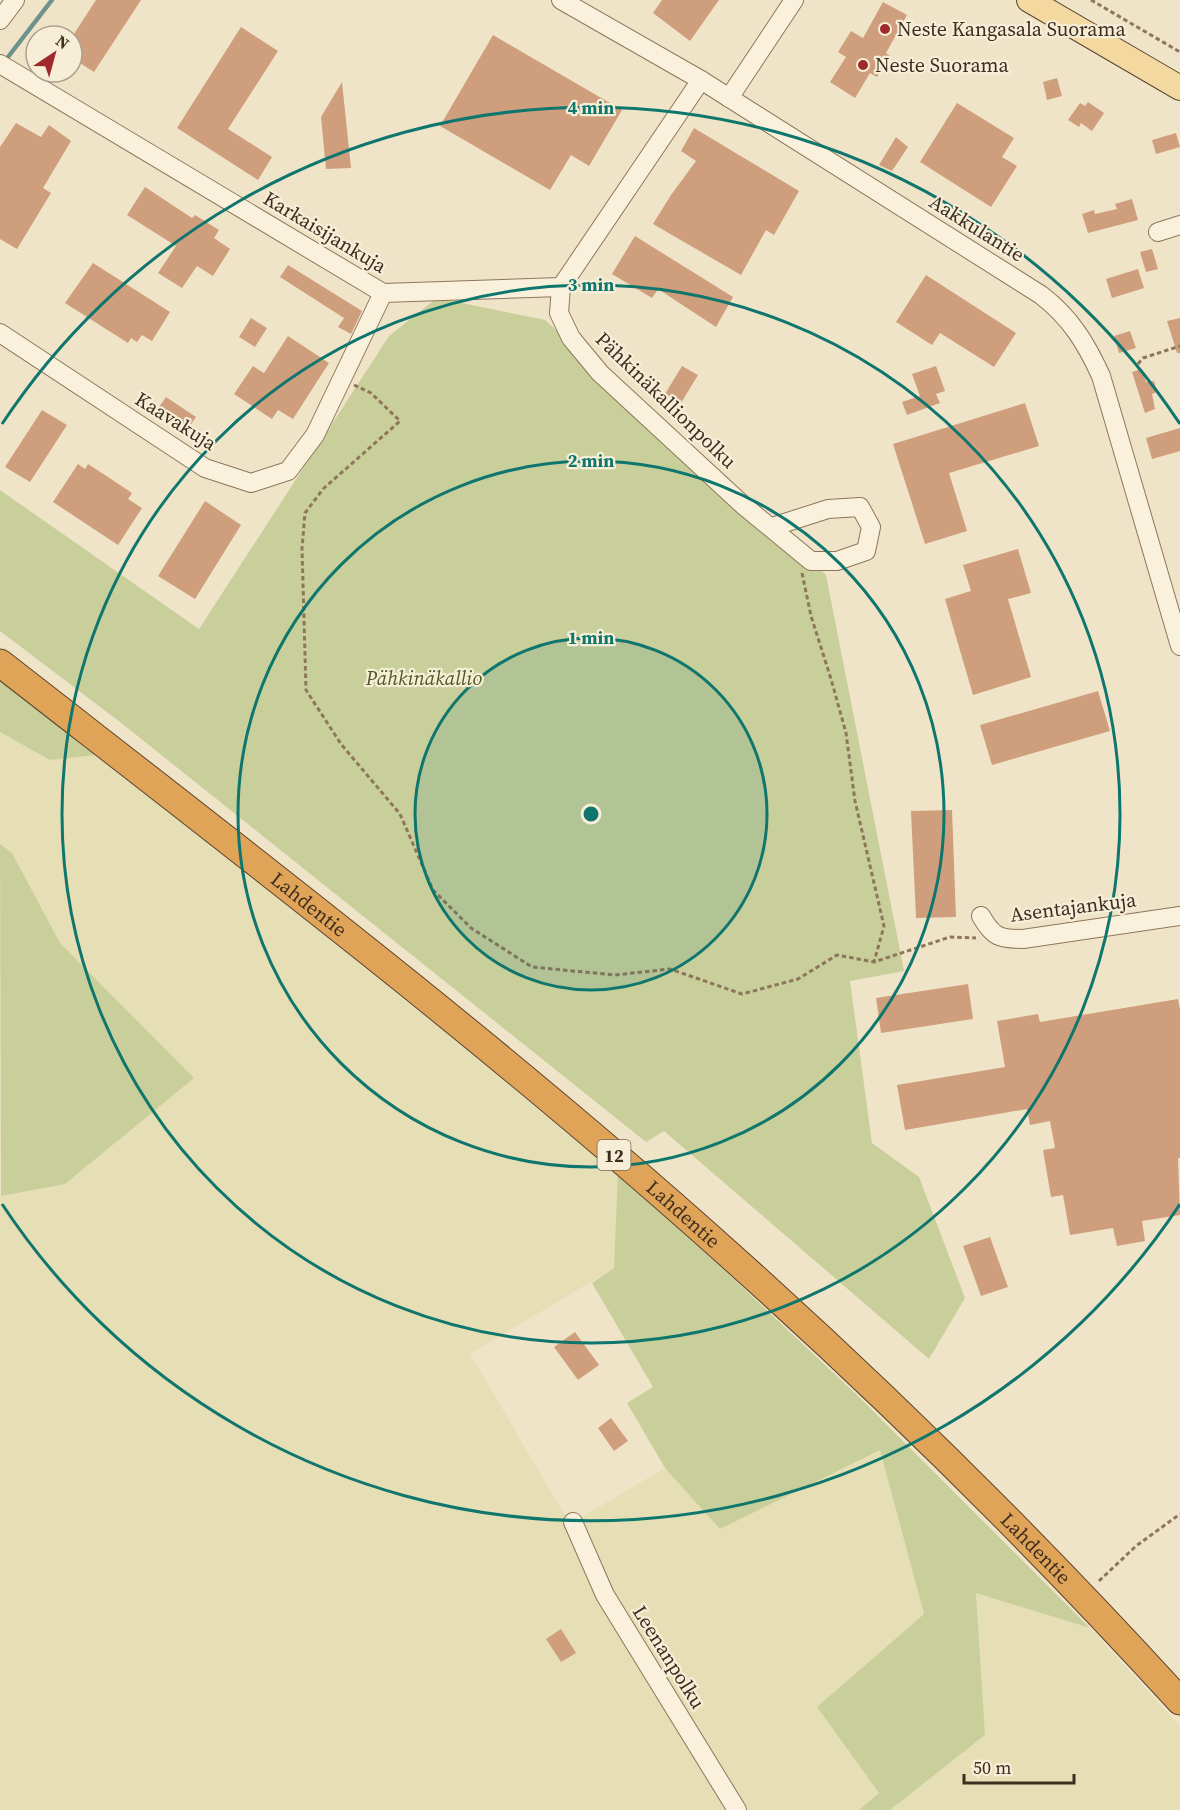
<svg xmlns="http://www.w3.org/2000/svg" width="1180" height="1810" font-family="'Source Serif 4',serif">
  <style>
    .farmland { fill: #e6deb5 }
    .green { fill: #c9cf9b }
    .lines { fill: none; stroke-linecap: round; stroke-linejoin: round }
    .stream { stroke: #6f938a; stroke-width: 4.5 }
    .building { fill: #cf9f7d }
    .minor-casing { stroke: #8d765c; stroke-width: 20 }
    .major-casing { stroke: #5b4430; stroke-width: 26 }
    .highway-casing { stroke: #5b4430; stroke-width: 29 }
    .path { stroke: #8d765c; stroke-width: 3; stroke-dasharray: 4.5 3; stroke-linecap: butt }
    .minor { stroke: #faf1dc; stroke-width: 18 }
    .major { stroke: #f3d9a0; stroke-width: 24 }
    .highway { stroke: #e0a458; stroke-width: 27 }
    .ring { fill: none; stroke: #0f766e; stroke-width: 3 }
    .poi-dot { fill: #9e2a2b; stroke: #f7eed8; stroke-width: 2 }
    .labels { text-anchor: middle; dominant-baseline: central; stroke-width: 4.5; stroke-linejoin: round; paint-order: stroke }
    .shield { fill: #f7eed8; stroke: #756857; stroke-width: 1.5 }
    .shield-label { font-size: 18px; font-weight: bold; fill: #3d2e20 }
    .poi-label { font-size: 20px; fill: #3d2e20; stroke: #f7eed8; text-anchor: start }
    .street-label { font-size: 20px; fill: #3d2e20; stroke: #f7eed8 }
    .park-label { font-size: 20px; font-style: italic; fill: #4d5a26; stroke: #f7eed8 }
    .centre { fill: #0f766e; stroke: #f7eed8; stroke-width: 3 }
    .ring-label { font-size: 18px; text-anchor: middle; font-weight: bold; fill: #0f766e; stroke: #f7eed8; stroke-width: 4.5; stroke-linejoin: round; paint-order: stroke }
  </style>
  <rect width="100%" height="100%" fill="#f0e4c8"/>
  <g class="farmland">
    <polygon points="0,732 50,760 105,754 618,1170 614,1268 470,1354 570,1524 665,1468 721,1528 880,1449 924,1614 817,1707 879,1793 859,1810 0,1810 0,1196 194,1078 60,943 12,853 0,844"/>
    <polygon points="976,1592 1090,1628 1180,1726 1180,1810 890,1810 985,1735"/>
  </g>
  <g class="green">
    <polygon points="437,298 545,320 826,575 904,971 850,981 872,1143 919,1177 965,1298 929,1359 664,1131 646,1142 120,722 0,631 0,490 199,629 389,336"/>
    <polygon points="0,674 105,754 50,760 0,732"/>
    <polygon points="0,844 12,853 60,943 194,1078 65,1184 1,1196"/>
    <polygon points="618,1170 859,1397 1090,1628 976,1593 985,1735 890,1810 859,1810 879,1793 817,1707 924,1614 880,1450 720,1529 665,1468 627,1403 653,1387 592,1283 614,1268"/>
  </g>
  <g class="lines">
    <polyline class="stream" points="8,57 52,0"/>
  </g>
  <g class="building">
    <polygon points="96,0 141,0 94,72 72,58 72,37"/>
    <polygon points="662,0 719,0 690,41 653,13"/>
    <polygon points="883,2 907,15 886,53 890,56 877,77 870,73 855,98 830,82 846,57 838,52 851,31 863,38"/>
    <polygon points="241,27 278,51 228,129 272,157 258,180 177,128"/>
    <polygon points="493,35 622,110 589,166 571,155 550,190 440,126"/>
    <polygon points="1057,78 1062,96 1047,100 1043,82"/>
    <polygon points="342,82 351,168 326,169 321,117"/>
    <polygon points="1088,102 1104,113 1092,131 1081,123 1079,127 1068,120 1080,103 1085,106"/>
    <polygon points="957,103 1014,138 1002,157 1017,166 991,207 920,162"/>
    <polygon points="16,123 41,137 49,125 71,141 43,188 51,193 17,249 0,239 0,147"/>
    <polygon points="694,128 799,191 774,235 766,230 741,275 653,224 671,195 696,161 681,151"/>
    <polygon points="1176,133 1180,147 1156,154 1152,140"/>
    <polygon points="896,137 908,147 892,171 879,165"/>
    <polygon points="145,187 192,218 195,215 219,230 214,238 230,249 213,276 197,266 182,288 158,273 176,246 127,215"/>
    <polygon points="1132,199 1138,220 1088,233 1082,214 1094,210 1095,214 1117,209 1115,204"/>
    <polygon points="635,236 733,297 716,327 658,289 652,298 612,274"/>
    <polygon points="1152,249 1158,269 1146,272 1140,252"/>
    <polygon points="93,263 170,312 152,341 142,335 137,342 131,338 128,343 65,303"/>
    <polygon points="288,265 362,311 351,334 338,327 344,318 280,277"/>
    <polygon points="1138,269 1144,288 1112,298 1106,279"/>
    <polygon points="926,275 1016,333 994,367 940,333 932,345 896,322"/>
    <polygon points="251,318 267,328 255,347 239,337"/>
    <polygon points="1180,318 1180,353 1177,353 1167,321"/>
    <polygon points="1130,331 1136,348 1119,353 1114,336"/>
    <polygon points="288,336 329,363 293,419 278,410 272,419 234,394 253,366 264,373"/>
    <polygon points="682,366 698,375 681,403 665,394"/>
    <polygon points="936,366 945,391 936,394 940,403 907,415 902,402 920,396 912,374"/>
    <polygon points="1142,369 1146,382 1154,381 1157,392 1152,394 1155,409 1145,413 1132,372"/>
    <polygon points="166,397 196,417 187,430 157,410"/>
    <polygon points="1025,403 1039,446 949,473 967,531 925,544 893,444"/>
    <polygon points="42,410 67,425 30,482 5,467"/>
    <polygon points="1180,428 1180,451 1152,459 1146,438"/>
    <polygon points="78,464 85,469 88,464 105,475 132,493 128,499 142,508 118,545 53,502"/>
    <polygon points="205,501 241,525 195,599 158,576"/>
    <polygon points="1018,549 1031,593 1008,599 1031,677 973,695 945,599 971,591 963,565"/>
    <polygon points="1098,691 1110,731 992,765 980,725"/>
    <polygon points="952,810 956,917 916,918 911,811"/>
    <polygon points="968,984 973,1019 881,1033 876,998"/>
    <polygon points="1178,999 1180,1010 1180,1158 1178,1158 1180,1215 1142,1221 1145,1241 1117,1246 1113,1228 1070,1235 1063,1195 1051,1197 1043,1150 1055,1148 1050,1121 1030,1125 1027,1109 905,1130 897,1085 1005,1067 997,1021 1038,1014 1040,1022"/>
    <polygon points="990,1237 1008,1287 981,1296 963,1246"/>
    <polygon points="575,1332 599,1365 578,1380 554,1347"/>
    <polygon points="611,1418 628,1441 614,1451 598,1428"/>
    <polygon points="561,1629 576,1653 561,1662 546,1639"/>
  </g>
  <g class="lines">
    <g class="minor-casing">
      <g id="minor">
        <path d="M561,0l140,80 340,215c29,22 45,48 60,81l79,270"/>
        <polyline points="0,20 15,0"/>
        <polyline points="0,64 383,293 561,287 701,80"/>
        <polyline points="729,98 794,0"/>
        <polyline points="1158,232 1180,225"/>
        <polyline points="561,287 559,313 571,338 600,373 743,505 811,561 837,561 866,551 871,527 860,507 828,509 772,527"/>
        <polyline points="0,333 205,468 251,483 288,471 315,435 383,293"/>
        <path d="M981,916c12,21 18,23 42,23l157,-23"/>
        <polyline points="573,1522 605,1595 737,1810"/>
      </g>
    </g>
    <g class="major-casing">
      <polyline id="major" points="1029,0 1180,88"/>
    </g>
    <g class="highway-casing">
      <g id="highway">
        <path id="s1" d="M0,663c245,191 493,380 725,588 159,142 311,292 455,450"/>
      </g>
    </g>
    <g class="path">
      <polyline points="1091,0 1180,52"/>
      <polyline points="1138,364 1143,358 1180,346"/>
      <polyline points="354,385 371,393 400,421 323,489 305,513 302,548 306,690 341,744 400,814 433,890 471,928 532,967 615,975 670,969 742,994 798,979 837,955 874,962 950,937 976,938"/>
      <polyline points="802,573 811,616 831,679 846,733 855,801 884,926 874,962"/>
      <polyline points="1099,1581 1136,1546 1180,1514"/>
    </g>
    <use href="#minor" class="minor"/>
    <use href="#major" class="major"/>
    <use href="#highway" class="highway"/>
  </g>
  <circle cx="591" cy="814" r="176" fill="#0f766e" fill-opacity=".12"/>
  <g class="ring">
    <circle cx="591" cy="814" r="176"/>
    <circle cx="591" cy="814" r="353"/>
    <circle cx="591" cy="814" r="529"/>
    <path d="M1180 1204A706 706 0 0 1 2 1204M2 424A706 706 0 0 1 1180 424"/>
  </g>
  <g class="poi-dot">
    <circle cx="885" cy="29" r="6"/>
    <circle cx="863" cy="65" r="6"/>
  </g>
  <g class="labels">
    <rect class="shield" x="597.5" y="1140" width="33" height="30" rx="4.5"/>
    <g class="shield-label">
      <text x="614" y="1155">12</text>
    </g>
    <g class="poi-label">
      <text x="897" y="29">Neste Kangasala Suorama</text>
      <text x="875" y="65">Neste Suorama</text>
    </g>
    <g class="street-label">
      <text transform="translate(977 228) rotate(32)">Aakkulantie</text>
      <text transform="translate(325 232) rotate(31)">Karkaisijankuja</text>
      <text transform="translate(666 400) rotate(44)">Pähkinäkallionpolku</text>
      <text transform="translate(176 421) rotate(32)">Kaavakuja</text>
      <text stroke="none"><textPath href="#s1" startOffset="392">Lahdentie</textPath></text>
      <text transform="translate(1073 907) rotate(-7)">Asentajankuja</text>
      <text stroke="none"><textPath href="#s1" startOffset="878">Lahdentie</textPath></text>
      <text stroke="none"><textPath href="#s1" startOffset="1364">Lahdentie</textPath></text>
      <text transform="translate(669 1657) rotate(58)">Leenanpolku</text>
    </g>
    <g class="park-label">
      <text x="424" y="678">Pähkinäkallio</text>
    </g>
  </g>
  <circle cx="591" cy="814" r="9" class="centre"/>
  <g class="ring-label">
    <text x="591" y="114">4 min</text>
    <text x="591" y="291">3 min</text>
    <text x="591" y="467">2 min</text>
    <text x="591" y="644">1 min</text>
  </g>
  <g transform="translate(54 54) rotate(36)"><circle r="28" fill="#f7eed8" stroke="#ada18e" stroke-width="1.5"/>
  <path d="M0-4.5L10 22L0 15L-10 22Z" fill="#9e2a2b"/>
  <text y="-9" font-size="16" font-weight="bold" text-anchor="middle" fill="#3d2e20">N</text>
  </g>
  <path d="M964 1774v9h110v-9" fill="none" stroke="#3d2e20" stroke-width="3"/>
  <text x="973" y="1774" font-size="18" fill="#3d2e20" stroke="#f7eed8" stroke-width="4.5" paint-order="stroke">50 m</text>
</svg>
